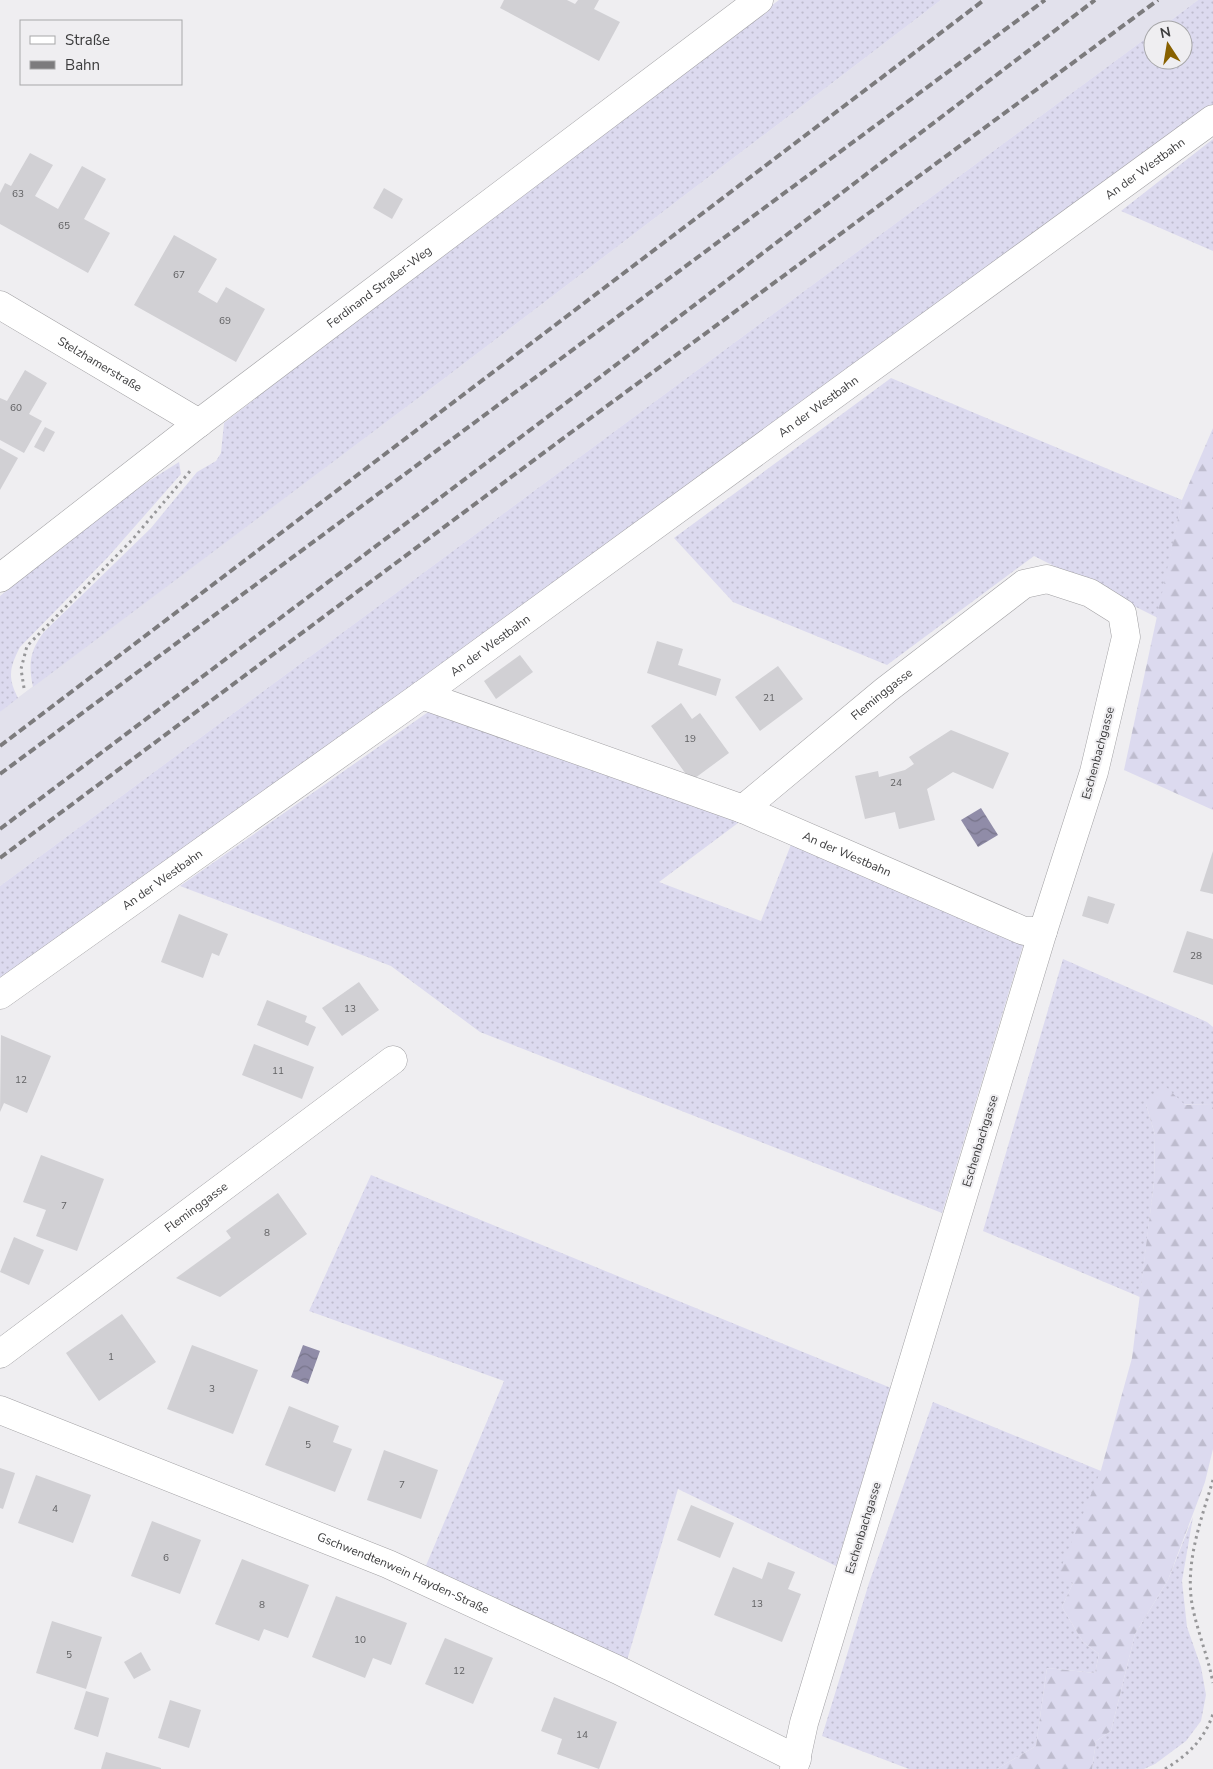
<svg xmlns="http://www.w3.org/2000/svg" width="1213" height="1769" font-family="'Nunito Sans',sans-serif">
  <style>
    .built { fill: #e2e1ec }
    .grass { fill: url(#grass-dots) }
    .forest { fill: url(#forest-firs) }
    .water { fill: url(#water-waves) }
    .building { fill: #d1d0d4 }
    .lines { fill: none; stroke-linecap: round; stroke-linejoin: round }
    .minor-casing { stroke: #a2a1a4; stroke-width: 29 }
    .path { stroke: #979799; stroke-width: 3; stroke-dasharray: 2.5 4; stroke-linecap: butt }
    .minor { stroke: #fff; stroke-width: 28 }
    .rail { stroke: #7c7b7d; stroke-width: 4; stroke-dasharray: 8 4; stroke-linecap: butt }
    .labels { text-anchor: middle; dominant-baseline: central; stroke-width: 4; stroke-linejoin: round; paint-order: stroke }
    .number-label { font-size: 10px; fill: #616163 }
    .street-label { font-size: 12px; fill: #3c3c3d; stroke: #efeef1 }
  </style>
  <defs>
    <pattern id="grass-dots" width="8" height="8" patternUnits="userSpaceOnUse" patternTransform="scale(1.25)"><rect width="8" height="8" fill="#dcdaef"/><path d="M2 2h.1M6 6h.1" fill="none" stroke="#bebcce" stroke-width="1.8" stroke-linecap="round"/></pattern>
    <pattern id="forest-firs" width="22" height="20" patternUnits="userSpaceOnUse" patternTransform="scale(1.25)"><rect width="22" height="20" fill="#dcdaef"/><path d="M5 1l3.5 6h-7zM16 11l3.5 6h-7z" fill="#bebcce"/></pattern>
    <pattern id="water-waves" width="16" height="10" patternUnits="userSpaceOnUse" patternTransform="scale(1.25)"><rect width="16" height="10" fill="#908ca8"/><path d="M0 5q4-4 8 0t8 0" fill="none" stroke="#77748a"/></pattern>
  </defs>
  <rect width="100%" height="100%" fill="#efeef1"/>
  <polygon class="built" points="941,0 1198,0 1158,30 1153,30 1153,33 0,886 0,712 4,708 441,381"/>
  <g class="grass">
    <path d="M779,0h162l-500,381 -408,306c-5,-23 -3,-37 11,-55l107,-104 46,-56 19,-11 5,-8 3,-30 301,-235z"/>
    <polygon points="1198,0 1213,0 1213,106 0,985 0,886 1153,33 1153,60 1183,60 1183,30 1158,30"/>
    <polygon points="1213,139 1213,251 1121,211"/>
    <polygon points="891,378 1182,500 1158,618 1034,556 887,665 733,602 674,538"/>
    <path d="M179,462l2,12 -73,83 -88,90c-10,20 -13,30 -2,51l-18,14v-116l130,-103z"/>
    <polygon points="431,710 742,820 659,882 761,921 792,842 1024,942 942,1213 480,1032 391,966 180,886"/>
    <polygon points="1063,959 1207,1022 1213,1027 1213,1105 1146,1104 1155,1135 1154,1182 1140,1297 983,1231"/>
    <polygon points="371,1175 891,1388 836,1566 678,1489 625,1667 422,1575 504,1381 309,1311"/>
    <polygon points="933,1402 1101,1471 1073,1583 1062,1607 1083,1642 1099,1654 1095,1673 1047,1668 1036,1746 997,1769 909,1769 822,1736 869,1583"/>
    <polygon points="1193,1517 1182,1581 1187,1627 1201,1667 1206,1695 1201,1721 1186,1741 1155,1764 1144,1769 1092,1769 1096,1741 1111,1731 1135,1634 1168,1580"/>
  </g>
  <g class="forest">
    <polygon points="1213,428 1213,810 1124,770 1182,500"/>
    <polygon points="1165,1086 1185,1105 1213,1105 1213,1449 1205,1482 1168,1580 1135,1634 1111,1731 1096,1741 1092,1769 997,1769 1036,1746 1047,1668 1095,1673 1099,1654 1083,1642 1062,1607 1073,1583 1058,1575 1101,1470 1132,1358 1154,1182 1155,1135 1146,1104"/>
  </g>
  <g class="water">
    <polygon points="981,808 998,835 978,847 961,820"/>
    <polygon points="303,1345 320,1351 308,1384 291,1377"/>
  </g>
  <g class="building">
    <polygon points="504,0 567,0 575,4 578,0 599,0 594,9 620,22 599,61 500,8"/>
    <polygon points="30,153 53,165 35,196 58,209 82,166 106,179 84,219 110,233 88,273 0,224 0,193 5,183 11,186"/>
    <polygon points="384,188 403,199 392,219 373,208"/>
    <polygon points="174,235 217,259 198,292 217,303 226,287 265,309 236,362 134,305"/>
    <polygon points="25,370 47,383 29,414 42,421 24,453 0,440 0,398 7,401"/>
    <polygon points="45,427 55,432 44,452 34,447"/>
    <polygon points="0,448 18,458 0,490"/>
    <polygon points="657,641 683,649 678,665 721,679 716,696 647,673"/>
    <polygon points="520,655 533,672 496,699 484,681"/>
    <polygon points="778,666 803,699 760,731 735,697"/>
    <polygon points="681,703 692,719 700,713 729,753 691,781 651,726"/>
    <polygon points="951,730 1009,753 993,789 953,772 927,789 935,820 899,829 895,812 865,819 855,776 878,771 879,777 905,770 914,764 909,757"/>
    <polygon points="1213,851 1213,894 1200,891"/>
    <polygon points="1088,896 1115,904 1108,924 1082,916"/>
    <polygon points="179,914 228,934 219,956 212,953 203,978 161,962"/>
    <polygon points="1187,931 1213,939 1213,985 1173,972"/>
    <polygon points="359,982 379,1010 342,1036 322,1008"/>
    <polygon points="267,1000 307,1016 305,1022 316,1027 308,1046 257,1025"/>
    <polygon points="1,1035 51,1056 27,1113 4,1103 0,1112"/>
    <polygon points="254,1044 314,1067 302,1099 242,1075"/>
    <polygon points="41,1155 104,1179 77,1251 36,1236 46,1210 23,1202"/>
    <polygon points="278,1193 307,1234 220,1297 176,1278 231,1238 226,1231"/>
    <polygon points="14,1237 44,1250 29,1285 0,1272"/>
    <polygon points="122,1314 156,1362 99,1401 66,1353"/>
    <polygon points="192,1345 258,1370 233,1434 167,1409"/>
    <polygon points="289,1406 339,1426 333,1442 352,1449 335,1492 265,1465"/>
    <polygon points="384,1450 438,1470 421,1519 367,1500"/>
    <polygon points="0,1468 15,1473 3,1509 0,1508"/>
    <polygon points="36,1475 91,1495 73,1543 18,1523"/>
    <polygon points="691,1505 734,1523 720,1558 677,1540"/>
    <polygon points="152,1521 201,1540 180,1594 131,1576"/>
    <polygon points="242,1559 309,1585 288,1638 264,1629 259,1641 215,1624"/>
    <polygon points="768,1562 795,1572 788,1589 801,1594 782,1642 714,1615 733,1567 762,1579"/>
    <polygon points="336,1596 407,1623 391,1665 373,1658 365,1678 312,1657"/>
    <polygon points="52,1621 102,1637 86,1689 36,1673"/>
    <polygon points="445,1638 493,1658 473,1704 425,1684"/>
    <polygon points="141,1652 151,1670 134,1679 124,1662"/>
    <polygon points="86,1691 109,1698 98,1737 74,1729"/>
    <polygon points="554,1697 617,1722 599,1769 557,1754 562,1739 541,1731"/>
    <polygon points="170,1700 201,1710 189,1748 158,1738"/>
    <polygon points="106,1752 161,1768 161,1769 101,1769"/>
  </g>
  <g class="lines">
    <g class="minor-casing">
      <g id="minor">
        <path id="s1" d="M0,305l199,118"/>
        <path id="s2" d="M0,578l199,-155 560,-423"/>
        <path id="s3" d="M422,695l321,114 281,122h19"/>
        <path id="s4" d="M743,809l143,-119 138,-106 23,-5 43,14 32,20 4,24 -32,135 -51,159 -239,792 -10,46"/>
        <path id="s5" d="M0,995l422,-300 791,-576"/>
        <path id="s6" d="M0,1354l393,-294"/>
        <path id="s7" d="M0,1410l388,154 230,106 179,89"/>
      </g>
    </g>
    <g class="path">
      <polyline points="24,688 21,669 27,646 132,540 191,470"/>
      <path d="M1213,1480c-12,40 -28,82 -21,124 5,27 16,52 21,79"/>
      <path d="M1165,1769c23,-14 39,-29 48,-55"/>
    </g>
    <use href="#minor" class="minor"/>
    <g class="rail">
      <polyline points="0,746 984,0"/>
      <polyline points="0,774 1045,0"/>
      <polyline points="0,829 562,406 1095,0"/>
      <polyline points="0,858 573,431 1158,0"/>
    </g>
  </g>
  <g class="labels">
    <g class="number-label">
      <text x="18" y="194">63</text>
      <text x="64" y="226">65</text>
      <text x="179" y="275">67</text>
      <text x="225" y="321">69</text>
      <text x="16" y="408">60</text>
      <text x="769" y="698">21</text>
      <text x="690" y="739">19</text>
      <text x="896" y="783">24</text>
      <text x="1196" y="956">28</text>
      <text x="350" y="1009">13</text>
      <text x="278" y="1071">11</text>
      <text x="21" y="1080">12</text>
      <text x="64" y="1206">7</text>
      <text x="267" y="1233">8</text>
      <text x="111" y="1357">1</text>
      <text x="212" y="1389">3</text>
      <text x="308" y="1445">5</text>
      <text x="402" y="1485">7</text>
      <text x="55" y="1509">4</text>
      <text x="166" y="1558">6</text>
      <text x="757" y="1604">13</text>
      <text x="262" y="1605">8</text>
      <text x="360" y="1640">10</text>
      <text x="69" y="1655">5</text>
      <text x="459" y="1671">12</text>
      <text x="582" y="1735">14</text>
    </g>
    <g class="street-label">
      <text stroke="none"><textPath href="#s5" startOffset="1412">An der Westbahn</textPath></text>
      <text stroke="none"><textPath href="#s2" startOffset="478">Ferdinand Straßer-Weg</textPath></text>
      <text stroke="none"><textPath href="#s1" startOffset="116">Stelzhamerstraße</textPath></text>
      <text stroke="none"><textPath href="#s5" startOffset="1008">An der Westbahn</textPath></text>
      <text stroke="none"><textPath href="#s5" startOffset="602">An der Westbahn</textPath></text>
      <text stroke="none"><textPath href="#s4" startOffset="180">Fleminggasse</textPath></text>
      <text transform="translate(1098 753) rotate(-75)">Eschenbachgasse</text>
      <text stroke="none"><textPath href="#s3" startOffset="454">An der Westbahn</textPath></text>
      <text stroke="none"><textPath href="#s5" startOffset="199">An der Westbahn</textPath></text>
      <text transform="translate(980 1141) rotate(-73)">Eschenbachgasse</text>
      <text stroke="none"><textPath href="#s6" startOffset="245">Fleminggasse</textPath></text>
      <text transform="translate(863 1528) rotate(-73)">Eschenbachgasse</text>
      <text stroke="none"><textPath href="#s7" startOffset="435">Gschwendtenwein Hayden-Straße</textPath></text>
    </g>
  </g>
  <rect x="20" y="20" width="162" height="65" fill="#efeef1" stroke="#a7a7a9"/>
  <rect x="30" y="36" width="25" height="8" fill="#ffffff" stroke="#a7a7a9"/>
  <text x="65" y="45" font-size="15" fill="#3c3c3d">Straße</text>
  <rect x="30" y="61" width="25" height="8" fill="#7c7b7d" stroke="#a7a7a9"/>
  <text x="65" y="70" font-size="15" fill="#3c3c3d">Bahn</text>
  <g transform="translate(1168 45) rotate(348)"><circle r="24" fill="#efeef1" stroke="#a7a7a9"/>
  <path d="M0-4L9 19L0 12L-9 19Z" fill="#886100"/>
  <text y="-8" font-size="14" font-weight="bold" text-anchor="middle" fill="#3c3c3d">N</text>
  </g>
</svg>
